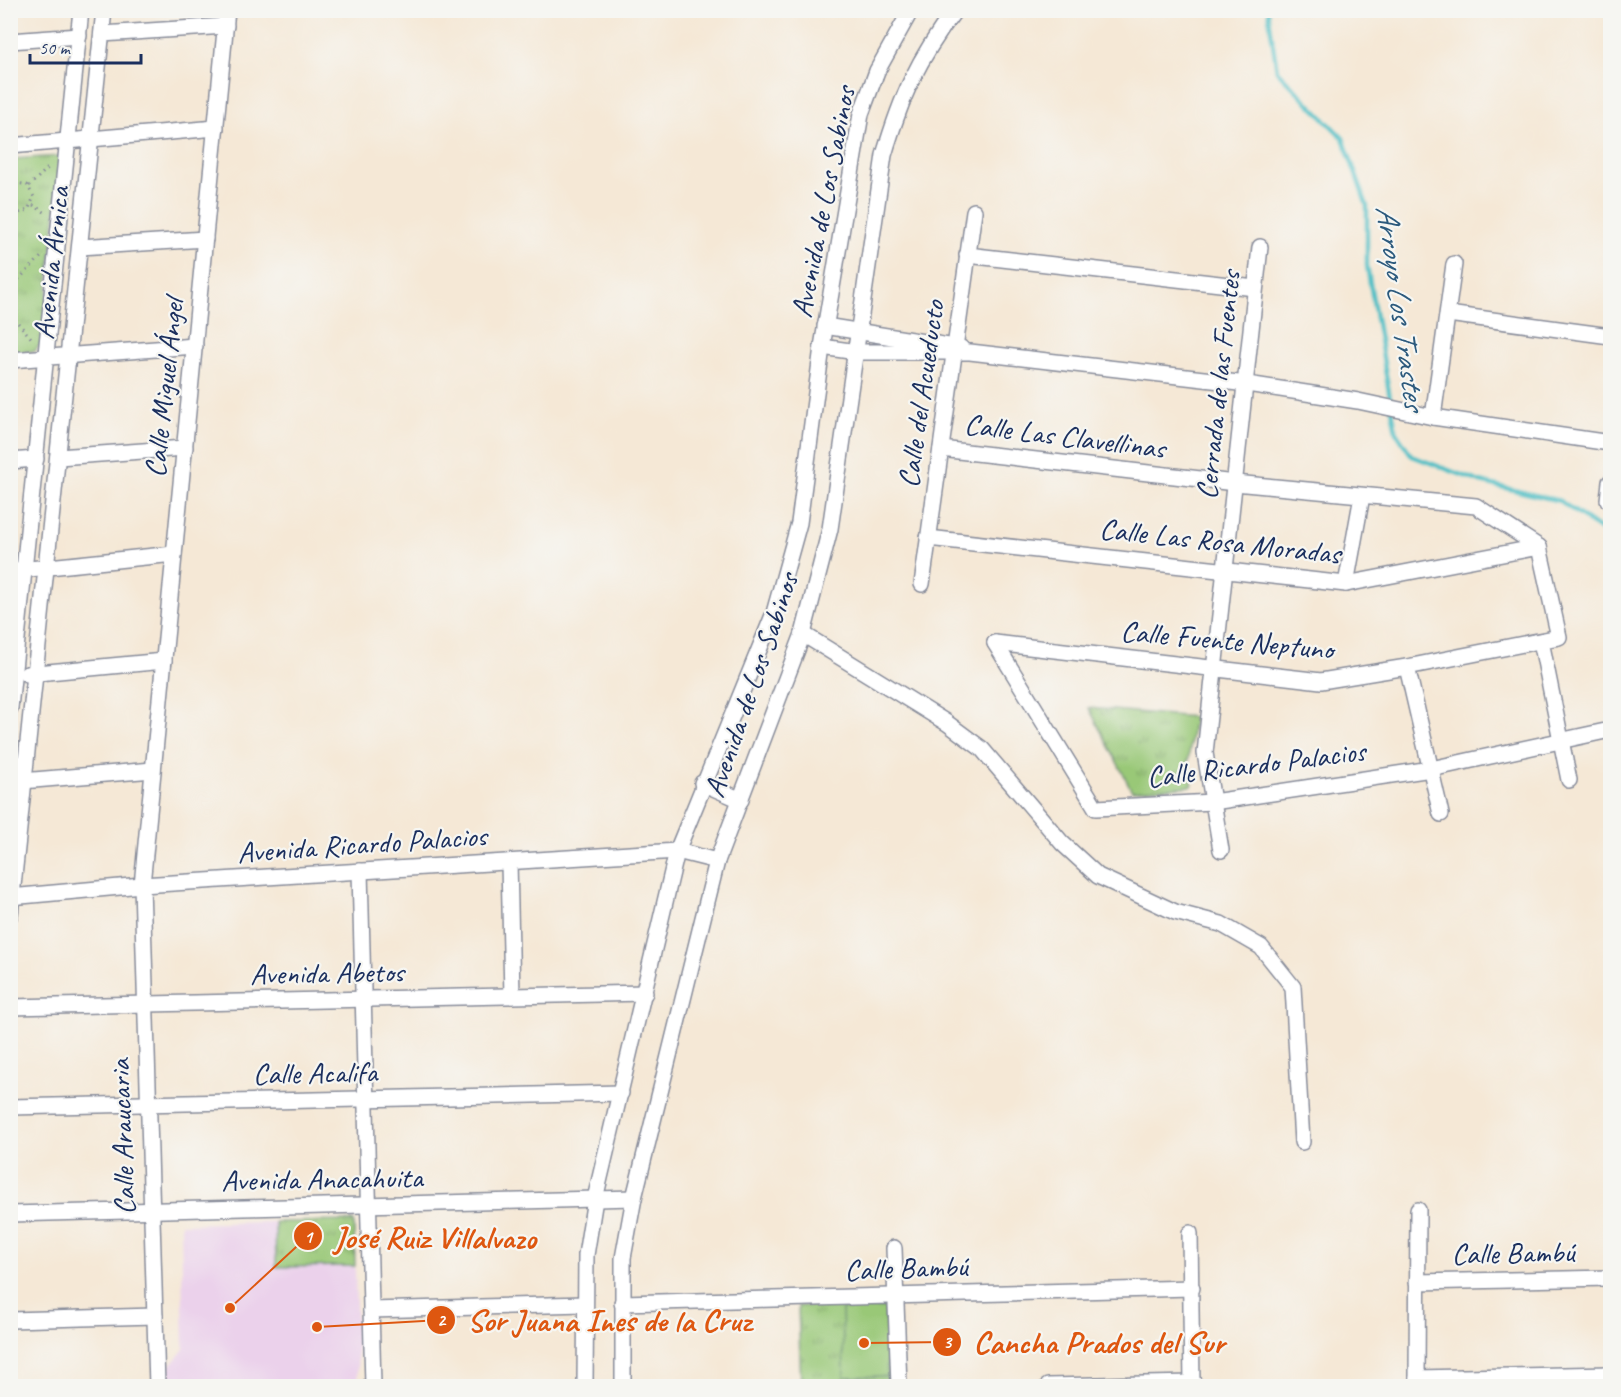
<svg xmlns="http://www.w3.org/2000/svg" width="1621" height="1397" font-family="Caveat,sans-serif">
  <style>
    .built { fill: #ebd1eb }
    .park { fill: url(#park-tufts); stroke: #5a7c6a; stroke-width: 1.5 }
    .garden { fill: #99c877; stroke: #5a7c6a; stroke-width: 1.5 }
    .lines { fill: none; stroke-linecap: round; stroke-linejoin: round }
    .stream { stroke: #52c0c6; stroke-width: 4.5 }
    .minor-casing { stroke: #888c9a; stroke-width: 18 }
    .path { stroke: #888c9a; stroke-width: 3; stroke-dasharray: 1.5 4.5; stroke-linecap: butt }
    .minor { stroke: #fff; stroke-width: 15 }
    .labels { text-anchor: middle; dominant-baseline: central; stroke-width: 4.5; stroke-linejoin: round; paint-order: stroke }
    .street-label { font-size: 30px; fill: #1b2f5e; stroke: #f6f6f2 }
    .water-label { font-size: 32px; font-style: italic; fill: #2c5a7d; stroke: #f6f6f2 }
    .leader { fill: none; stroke: #de5710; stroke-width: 2 }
    .callout-dot { fill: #de5710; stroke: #f6f6f2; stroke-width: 2 }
    .mark-label { font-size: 18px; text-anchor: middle; font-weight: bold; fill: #fff }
    .callout-label { font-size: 32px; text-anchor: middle; font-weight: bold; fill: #de5710; stroke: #f6f6f2; stroke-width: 4.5; stroke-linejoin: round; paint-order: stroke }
  </style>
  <defs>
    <pattern id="park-tufts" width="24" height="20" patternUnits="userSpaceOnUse" patternTransform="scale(1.5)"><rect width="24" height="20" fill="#99c877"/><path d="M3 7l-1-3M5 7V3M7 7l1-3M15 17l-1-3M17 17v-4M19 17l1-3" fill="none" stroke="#7ca365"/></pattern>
  </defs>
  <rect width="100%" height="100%" fill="#f6f6f2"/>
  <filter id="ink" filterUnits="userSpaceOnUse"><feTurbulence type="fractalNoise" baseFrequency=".0167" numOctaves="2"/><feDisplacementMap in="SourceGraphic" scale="12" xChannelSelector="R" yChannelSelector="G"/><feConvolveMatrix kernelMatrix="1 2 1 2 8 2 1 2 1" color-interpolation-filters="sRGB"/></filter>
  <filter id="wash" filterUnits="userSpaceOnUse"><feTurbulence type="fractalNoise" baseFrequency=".008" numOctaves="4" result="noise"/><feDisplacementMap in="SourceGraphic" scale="24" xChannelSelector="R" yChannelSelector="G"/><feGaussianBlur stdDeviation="1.35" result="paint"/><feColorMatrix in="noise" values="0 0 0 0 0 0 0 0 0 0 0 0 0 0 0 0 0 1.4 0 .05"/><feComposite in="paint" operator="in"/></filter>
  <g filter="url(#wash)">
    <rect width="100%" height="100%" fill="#f5e8d6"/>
    <polygon class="built" points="275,1222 276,1267 355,1266 358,1386 170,1386 170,1366 184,1349 181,1224"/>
    <g class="park">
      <polygon points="61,156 43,341 35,351 11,353 11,159"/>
      <polygon points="1089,708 1194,717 1188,762 1192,786 1132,791"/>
      <polygon points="354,1221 355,1266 276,1267 275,1222"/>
      <polygon points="890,1303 892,1386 801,1386 798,1306"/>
    </g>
    <polygon class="garden" points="885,1308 887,1376 844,1377 842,1309"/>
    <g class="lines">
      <polyline class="stream" points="1268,10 1277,71 1343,138 1367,206 1367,266 1396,432 1412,456 1480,482 1560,501 1605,533 1610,574"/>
    </g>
  </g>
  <g filter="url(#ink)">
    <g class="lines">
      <g class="minor-casing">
        <g id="minor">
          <polyline points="102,34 226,26"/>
          <polyline points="10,41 79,36"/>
          <polyline points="10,146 216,128"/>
          <polyline points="80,247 205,239"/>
          <polyline points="967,255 1255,288"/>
          <polyline points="1448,314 1610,336"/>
          <polyline points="825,326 961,348"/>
          <polyline points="822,347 857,352 970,352 1247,384 1358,401 1433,417 1610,443"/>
          <polyline points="10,360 195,346"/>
          <polyline points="1433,417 1454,264"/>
          <polyline points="941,449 1235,483 1476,506 1539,547 1559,637 1407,667 1321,681 995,643"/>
          <polyline points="58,457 185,448"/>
          <polyline points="10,461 36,459"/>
          <polyline points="1608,500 1610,482"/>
          <polyline points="928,538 1346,584 1539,547"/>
          <polyline points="10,571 174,554"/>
          <polyline points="922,584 974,211"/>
          <polyline points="1346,584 1362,496"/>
          <polyline points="803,634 947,723 982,749 1062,843 1098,876 1175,912 1221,924 1261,947 1293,987 1302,1142"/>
          <polyline points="1541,641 1569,780"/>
          <polyline points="995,643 1096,808 1213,802 1431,769 1610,730"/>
          <polyline points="1407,667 1441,814"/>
          <polyline points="27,674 164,661"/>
          <polyline points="10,708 81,10"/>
          <polyline points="10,782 153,770"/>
          <polyline points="702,783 741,800"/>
          <polyline points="1221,850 1205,753 1260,247"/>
          <polyline points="509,862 512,996"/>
          <polyline points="360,871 373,1386"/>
          <polyline points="10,897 142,885 677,851 717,861"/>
          <polyline points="10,915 104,10"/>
          <polyline points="10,1007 645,993"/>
          <polyline points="10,1107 621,1093"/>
          <polyline points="1418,1210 1417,1378 1420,1386"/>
          <polyline points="10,1214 634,1198"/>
          <polyline points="1190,1233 1192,1386"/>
          <polyline points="894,1248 899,1386"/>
          <polyline points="1417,1282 1610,1278"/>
          <polyline points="622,1303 1192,1288"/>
          <polyline points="371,1310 585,1304"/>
          <polyline points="10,1320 155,1316"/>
          <polyline points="1417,1378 1610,1374"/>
          <polyline points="157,1386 142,885 227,10"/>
          <polyline points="585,1386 586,1255 595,1199 677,851 774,613 799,523 822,347 861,114 877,71 911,10"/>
          <path d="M623,1386v-128l11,-60 83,-337 86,-227 27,-105 54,-374c18,-60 33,-94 71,-145"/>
          <polyline points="1048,1386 1194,1383"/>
        </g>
      </g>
      <g class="path">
        <polyline points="29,186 50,166"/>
        <polyline points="10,187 17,183 27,185 34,197 28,210 19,213 10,209"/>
        <polyline points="33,205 46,213"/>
        <polyline points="10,288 42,256"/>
        <polyline points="10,294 13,301 10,310"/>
        <polyline points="10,314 33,340"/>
      </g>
      <use href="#minor" class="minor"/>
    </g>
  </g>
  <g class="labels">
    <g class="street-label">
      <text transform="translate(823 202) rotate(-79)">Avenida de Los Sabinos</text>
      <text transform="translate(51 263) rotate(-84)">Avenida Árnica</text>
      <text transform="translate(1218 385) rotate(-84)">Cerrada de las Fuentes</text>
      <text transform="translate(164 388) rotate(-84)">Calle Miguel Ángel</text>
      <text transform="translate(921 394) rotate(-82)">Calle del Acueducto</text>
      <text transform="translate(1065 436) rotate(7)">Calle Las Clavellinas</text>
      <text transform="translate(1220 541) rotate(6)">Calle Las Rosa Moradas</text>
      <text transform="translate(1227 640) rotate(5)">Calle Fuente Neptuno</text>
      <text transform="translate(751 685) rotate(-71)">Avenida de Los Sabinos</text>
      <text transform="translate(1256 764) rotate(-7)">Calle Ricardo Palacios</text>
      <text transform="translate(362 844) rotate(-4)">Avenida Ricardo Palacios</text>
      <text transform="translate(327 973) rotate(-1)">Avenida Abetos</text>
      <text transform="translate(315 1073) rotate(-1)">Calle Acalifa</text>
      <text transform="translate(122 1137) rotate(-92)">Calle Araucaria</text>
      <text transform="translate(322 1179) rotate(-1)">Avenida Anacahuita</text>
      <text transform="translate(1513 1253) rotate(-1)">Calle Bambú</text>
      <text transform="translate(906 1268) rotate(-2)">Calle Bambú</text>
    </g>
    <g class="water-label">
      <text transform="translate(1401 307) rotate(82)">Arroyo Los Trastes</text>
    </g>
  </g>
  <path class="leader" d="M230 1308L308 1236M317 1327L441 1320M864 1343L947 1342"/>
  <g class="callout-dot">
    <circle cx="230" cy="1308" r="6"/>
    <circle cx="317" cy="1327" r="6"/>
    <circle cx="864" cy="1343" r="6"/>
    <circle cx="308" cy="1236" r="15"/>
    <circle cx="441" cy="1320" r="15"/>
    <circle cx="947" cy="1342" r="15"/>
  </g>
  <g class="mark-label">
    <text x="308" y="1243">1</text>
    <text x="441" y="1326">2</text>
    <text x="947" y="1348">3</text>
  </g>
  <g class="callout-label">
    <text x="435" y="1248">José Ruiz Villalvazo</text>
    <text x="609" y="1331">Sor Juana Ines de la Cruz</text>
    <text x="1099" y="1353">Cancha Prados del Sur</text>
  </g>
  <rect width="1621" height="1397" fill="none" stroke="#f6f6f2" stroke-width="36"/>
  <path d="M30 54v9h111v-9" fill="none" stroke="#1b2f5e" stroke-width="3"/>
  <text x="39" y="54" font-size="18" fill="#1b2f5e" stroke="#f6f6f2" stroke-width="4.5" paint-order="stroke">50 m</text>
</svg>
